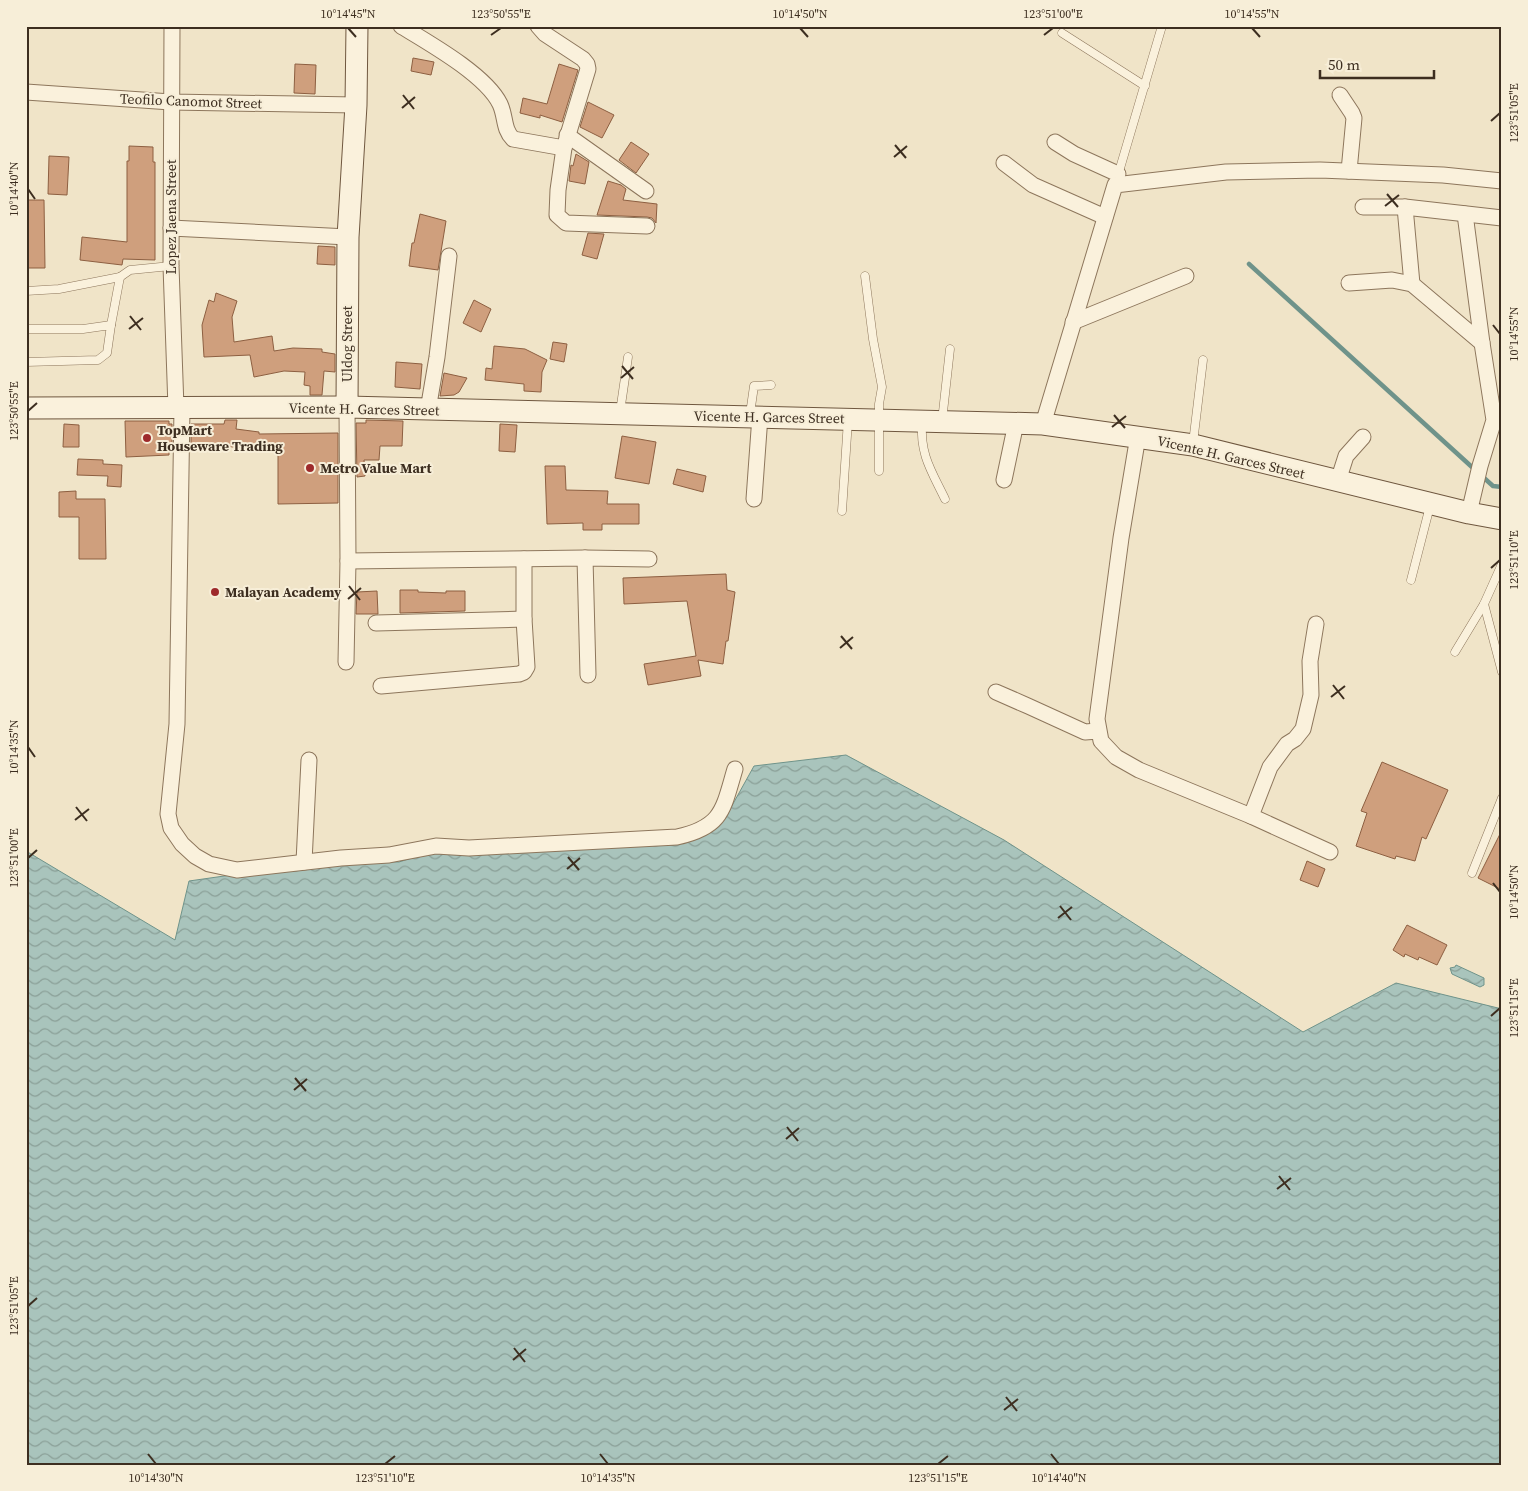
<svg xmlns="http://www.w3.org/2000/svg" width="1528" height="1491" font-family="'Source Serif 4',serif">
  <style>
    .water { fill: url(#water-waves); stroke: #6f938a }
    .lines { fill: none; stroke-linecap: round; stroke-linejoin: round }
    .stream { stroke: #6f938a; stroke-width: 4.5 }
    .building { fill: #cf9f7d; stroke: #8d5f41 }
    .lane-casing { stroke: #8d765c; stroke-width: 9 }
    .street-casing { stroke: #8d765c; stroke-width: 17 }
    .secondary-casing { stroke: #6f573f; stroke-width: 23 }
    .lane { stroke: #faf1dc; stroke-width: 8 }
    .street { stroke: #faf1dc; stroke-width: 15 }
    .secondary { stroke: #faf1dc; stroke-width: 21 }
    .ticks { fill: none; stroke: #3d2e20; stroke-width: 2 }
    .poi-dot { fill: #9e2a2b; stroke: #f7eed8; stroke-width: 2 }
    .labels { text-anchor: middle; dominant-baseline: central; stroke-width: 4; stroke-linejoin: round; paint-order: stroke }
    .street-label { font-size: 14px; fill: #3d2e20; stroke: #f7eed8 }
    .poi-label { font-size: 14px; font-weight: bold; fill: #3d2e20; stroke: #f7eed8; text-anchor: start }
    .neatline { fill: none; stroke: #3d2e20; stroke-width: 2 }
    .ticks-label { font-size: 12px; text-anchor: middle; fill: #3d2e20 }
  </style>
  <defs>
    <pattern id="water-waves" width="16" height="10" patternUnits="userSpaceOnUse" patternTransform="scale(1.25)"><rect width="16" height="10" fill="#a9c4bc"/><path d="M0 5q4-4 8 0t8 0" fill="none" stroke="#8ba098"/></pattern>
  </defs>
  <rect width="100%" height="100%" fill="#f0e4c8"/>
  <g class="water">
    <polygon points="846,755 1004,840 1303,1032 1396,983 1502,1009 1502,1465 26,1465 26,851 175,940 189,881 337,860 399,862 443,848 630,842 724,820 754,766"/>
    <polygon points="1456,965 1484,978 1484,985 1480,987 1452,974 1450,968 1455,967"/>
  </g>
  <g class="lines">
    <g class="stream">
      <polyline points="1249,264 1473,468"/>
      <polyline points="1483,477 1493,486 1502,487"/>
    </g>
  </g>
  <g class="building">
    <polygon points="413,58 434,62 431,75 411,71"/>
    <polygon points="295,64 316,65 315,94 294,93"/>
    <polygon points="559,64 578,70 562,122 540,115 540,118 520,113 523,98 547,104"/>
    <polygon points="588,102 614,115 602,138 580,127"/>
    <polygon points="631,142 649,154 636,173 619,160"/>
    <polygon points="129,146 153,147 153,162 155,162 155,260 123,259 122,265 80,260 82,237 127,242 127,161 129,161"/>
    <polygon points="576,154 589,162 585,184 569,181 571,165 573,166"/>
    <polygon points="49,156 69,157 67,195 48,194"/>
    <polygon points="608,181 621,185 626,189 623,200 657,204 656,223 652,218 647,217 597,215"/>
    <polygon points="26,200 44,200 45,268 26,268"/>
    <polygon points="420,214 446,221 438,270 409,266 412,243 414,243"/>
    <polygon points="588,233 604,234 597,259 582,255"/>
    <polygon points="318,246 335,247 335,265 317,264"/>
    <polygon points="216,293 237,301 232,317 234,342 272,336 274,351 293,348 322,349 322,352 335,354 335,372 324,371 322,395 310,395 310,386 304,385 305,372 284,371 254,377 250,355 204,357 202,325 209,300 214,302"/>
    <polygon points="474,300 491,309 481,332 463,323"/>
    <polygon points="553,342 567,344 564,362 550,359"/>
    <polygon points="494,346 525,349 547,360 542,372 541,392 524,391 524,384 485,380 486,368 492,369"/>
    <polygon points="396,362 422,364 420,389 395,387"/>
    <polygon points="444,373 467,378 459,392 454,395 440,396"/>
    <polygon points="225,420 237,420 236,429 259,432 259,434 338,433 338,503 278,504 278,451 212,445 212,446 191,446 191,424 224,424"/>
    <polygon points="366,420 403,421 402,446 380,446 379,460 364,460 365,476 357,477 356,423 366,423"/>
    <polygon points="125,421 169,421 169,424 172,424 172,446 169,446 169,455 126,457"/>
    <polygon points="64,424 79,425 79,447 63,447"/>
    <polygon points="500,424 517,425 515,452 499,451"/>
    <polygon points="622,436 656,442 649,484 615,478"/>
    <polygon points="78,459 103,460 103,464 122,465 121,487 107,486 108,476 77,475"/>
    <polygon points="545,466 565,466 566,490 608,491 607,504 639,504 639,524 602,524 602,530 583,530 583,523 547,524"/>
    <polygon points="677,469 706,476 703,492 673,484"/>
    <polygon points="76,491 76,499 105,499 106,559 79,559 79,517 59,517 59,492"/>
    <polygon points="726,574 727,590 735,592 728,641 726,641 723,664 698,660 701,676 648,685 644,664 696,656 687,601 624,604 623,578"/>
    <polygon points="400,590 418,590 418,592 446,593 446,591 465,591 465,611 400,613"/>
    <polygon points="377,591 378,614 356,614 357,592"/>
    <polygon points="1382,762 1448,790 1426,839 1422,837 1415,861 1396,856 1395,859 1356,846 1367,813 1361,811"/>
    <polygon points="1502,830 1502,890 1478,878"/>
    <polygon points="1307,861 1325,869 1318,887 1300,880"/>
    <polygon points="1407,925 1447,945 1437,965 1419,957 1418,960 1405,954 1404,957 1393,950"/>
  </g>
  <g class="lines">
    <g class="lane-casing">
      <g id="lane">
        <polyline points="1062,33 1145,86"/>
        <polyline points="1118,175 1162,26"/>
        <polyline points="865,276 873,339 882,387 879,404 879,471"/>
        <polyline points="120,277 130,270 171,266"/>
        <polyline points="26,291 59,289 120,277 111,325"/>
        <polyline points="26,329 83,329 111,325 107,353 98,360 26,362"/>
        <polyline points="620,412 628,357"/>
        <polyline points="750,414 754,386 771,385"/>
        <polyline points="942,421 950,349"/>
        <path d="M922,422c-2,33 9,48 23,77"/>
        <polyline points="1193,443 1203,360"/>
        <polyline points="842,511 848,420"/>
        <polyline points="1411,580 1430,506"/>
        <polyline points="1484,604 1502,672"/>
        <polyline points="1455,652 1484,604 1502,564"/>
        <polyline points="1472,873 1502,798"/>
      </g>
    </g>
    <g class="street-casing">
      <g id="street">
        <polyline points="172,26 171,266 176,408"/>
        <path d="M401,26c28,17 85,49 99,78 6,13 3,25 13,35l51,9"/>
        <polyline points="538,26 545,34 583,59 587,64 588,69 564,148 558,190 557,215 566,223 647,226"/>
        <polyline points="26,92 171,102 356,105"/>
        <polyline points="1340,95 1352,113 1354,118 1349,171"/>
        <polyline points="567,135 646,191"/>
        <polyline points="1055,142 1074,154 1118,174"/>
        <polyline points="1004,163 1033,185 1105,217"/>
        <polyline points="1363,207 1405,207 1502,218"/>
        <polyline points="1405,207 1412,284"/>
        <polyline points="1465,214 1482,343 1494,420 1480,466 1469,513"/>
        <polyline points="171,228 348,237"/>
        <polyline points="1349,283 1392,280 1412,284 1482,343"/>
        <polyline points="1073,322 1186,276"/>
        <path d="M182,408l-5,316 -9,90 3,14 11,16 13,12 14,8 28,6 104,-12 48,-3 47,-9 33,2 208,-11c46,-10 46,-28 58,-68"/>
        <polyline points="428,410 437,357 449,256"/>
        <polyline points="1043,424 1115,185 1226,172 1320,170 1443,175 1502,181"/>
        <polyline points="1138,436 1121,538 1097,719 1101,741 1116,757 1139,770 1251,816"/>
        <polyline points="1004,480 1016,423"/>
        <polyline points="1338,481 1346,456 1363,437"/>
        <polyline points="754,499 760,416"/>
        <polyline points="585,558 588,675"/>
        <polyline points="348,561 585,558 649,559"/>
        <polyline points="376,623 524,619"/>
        <polyline points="1316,624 1310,661 1311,695 1303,729 1295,739 1287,744 1270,767 1251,816 1330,852"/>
        <polyline points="346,662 348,561 347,407"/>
        <polyline points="381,686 519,674 524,672 527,667 524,619 524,559"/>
        <polyline points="996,692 1028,706 1085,732 1098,731"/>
        <polyline points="304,862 309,760"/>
      </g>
    </g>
    <g class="secondary-casing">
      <g id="secondary">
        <polyline points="347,407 348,237 356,105 357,26"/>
        <polyline points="26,408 347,407 1043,424 1193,445 1469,513 1502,519"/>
      </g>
    </g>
    <use href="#lane" class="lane"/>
    <use href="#street" class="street"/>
    <use href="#secondary" class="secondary"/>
  </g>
  <path class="ticks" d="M348,28l8,9M800,28l8,9M1252,28l8,9M491,35l10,-7M1044,35l9,-7M403,95l11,14M402,108l13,-11M1491,121l9,-8M895,145l11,13M894,157l13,-11M28,189l7,10M1387,194l11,13M1385,206l14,-11M130,316l11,14M1493,325l7,9M129,329l14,-11M622,366l11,13M621,378l13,-11M28,411l9,-8M1114,415l11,13M1112,427l14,-11M1491,568l9,-8M349,586l11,14M348,599l13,-11M841,636l11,13M840,648l13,-11M1333,685l11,14M1331,697l14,-11M28,747l7,10M76,807l11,14M75,820l14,-11M568,857l11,13M28,858l9,-8M567,869l13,-11M1493,883l7,9M1060,906l11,14M1058,918l14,-11M1491,1016l9,-8M295,1078l11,13M294,1090l13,-11M787,1127l11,14M786,1139l13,-11M1279,1176l11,14M1277,1189l14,-11M28,1306l9,-8M514,1348l11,14M513,1360l13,-11M1006,1397l11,14M1004,1410l14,-11M148,1454l8,10M600,1454l8,10M1051,1454l8,10M385,1464l10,-8M938,1464l10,-8"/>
  <g class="poi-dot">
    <circle cx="147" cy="438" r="5"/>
    <circle cx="310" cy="468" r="5"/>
    <circle cx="215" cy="592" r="5"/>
  </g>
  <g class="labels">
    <g class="street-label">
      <text transform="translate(191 101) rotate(2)">Teofilo Canomot Street</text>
      <text transform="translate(171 217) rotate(-90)">Lopez Jaena Street</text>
      <text transform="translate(347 344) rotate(-90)">Uldog Street</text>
      <text transform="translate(364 409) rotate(1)">Vicente H. Garces Street</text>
      <text transform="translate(769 417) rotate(1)">Vicente H. Garces Street</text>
      <text transform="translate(1231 457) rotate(13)">Vicente H. Garces Street</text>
    </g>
    <g class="poi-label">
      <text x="157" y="430">TopMart<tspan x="157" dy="16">Houseware Trading</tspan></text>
      <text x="320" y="468">Metro Value Mart</text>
      <text x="225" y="592">Malayan Academy</text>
    </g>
  </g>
  <rect width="1528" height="1491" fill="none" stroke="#f7eed8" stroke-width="55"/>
  <path d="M1320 70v8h114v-8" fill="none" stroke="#3d2e20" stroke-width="2.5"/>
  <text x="1328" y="70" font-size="15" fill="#3d2e20" stroke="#f7eed8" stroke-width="4" paint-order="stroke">50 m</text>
  <rect x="28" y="28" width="1472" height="1436" class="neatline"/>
  <g class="ticks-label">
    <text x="348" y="18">10°14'45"N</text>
    <text x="501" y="18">123°50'55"E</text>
    <text x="800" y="18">10°14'50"N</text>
    <text x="1053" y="18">123°51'00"E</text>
    <text x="1252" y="18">10°14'55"N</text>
    <text transform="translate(1514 113) rotate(-90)" y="4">123°51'05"E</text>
    <text transform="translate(14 189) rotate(-90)" y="4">10°14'40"N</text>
    <text transform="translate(1514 334) rotate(-90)" y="4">10°14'55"N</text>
    <text transform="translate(14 411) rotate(-90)" y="4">123°50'55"E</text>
    <text transform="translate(1514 560) rotate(-90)" y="4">123°51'10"E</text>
    <text transform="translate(14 747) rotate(-90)" y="4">10°14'35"N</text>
    <text transform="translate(14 858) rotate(-90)" y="4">123°51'00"E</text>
    <text transform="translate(1514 892) rotate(-90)" y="4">10°14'50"N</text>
    <text transform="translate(1514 1008) rotate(-90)" y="4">123°51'15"E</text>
    <text transform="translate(14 1306) rotate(-90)" y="4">123°51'05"E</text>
    <text x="156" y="1482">10°14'30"N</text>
    <text x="385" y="1482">123°51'10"E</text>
    <text x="608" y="1482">10°14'35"N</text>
    <text x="938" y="1482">123°51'15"E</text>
    <text x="1059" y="1482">10°14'40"N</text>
  </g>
</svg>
